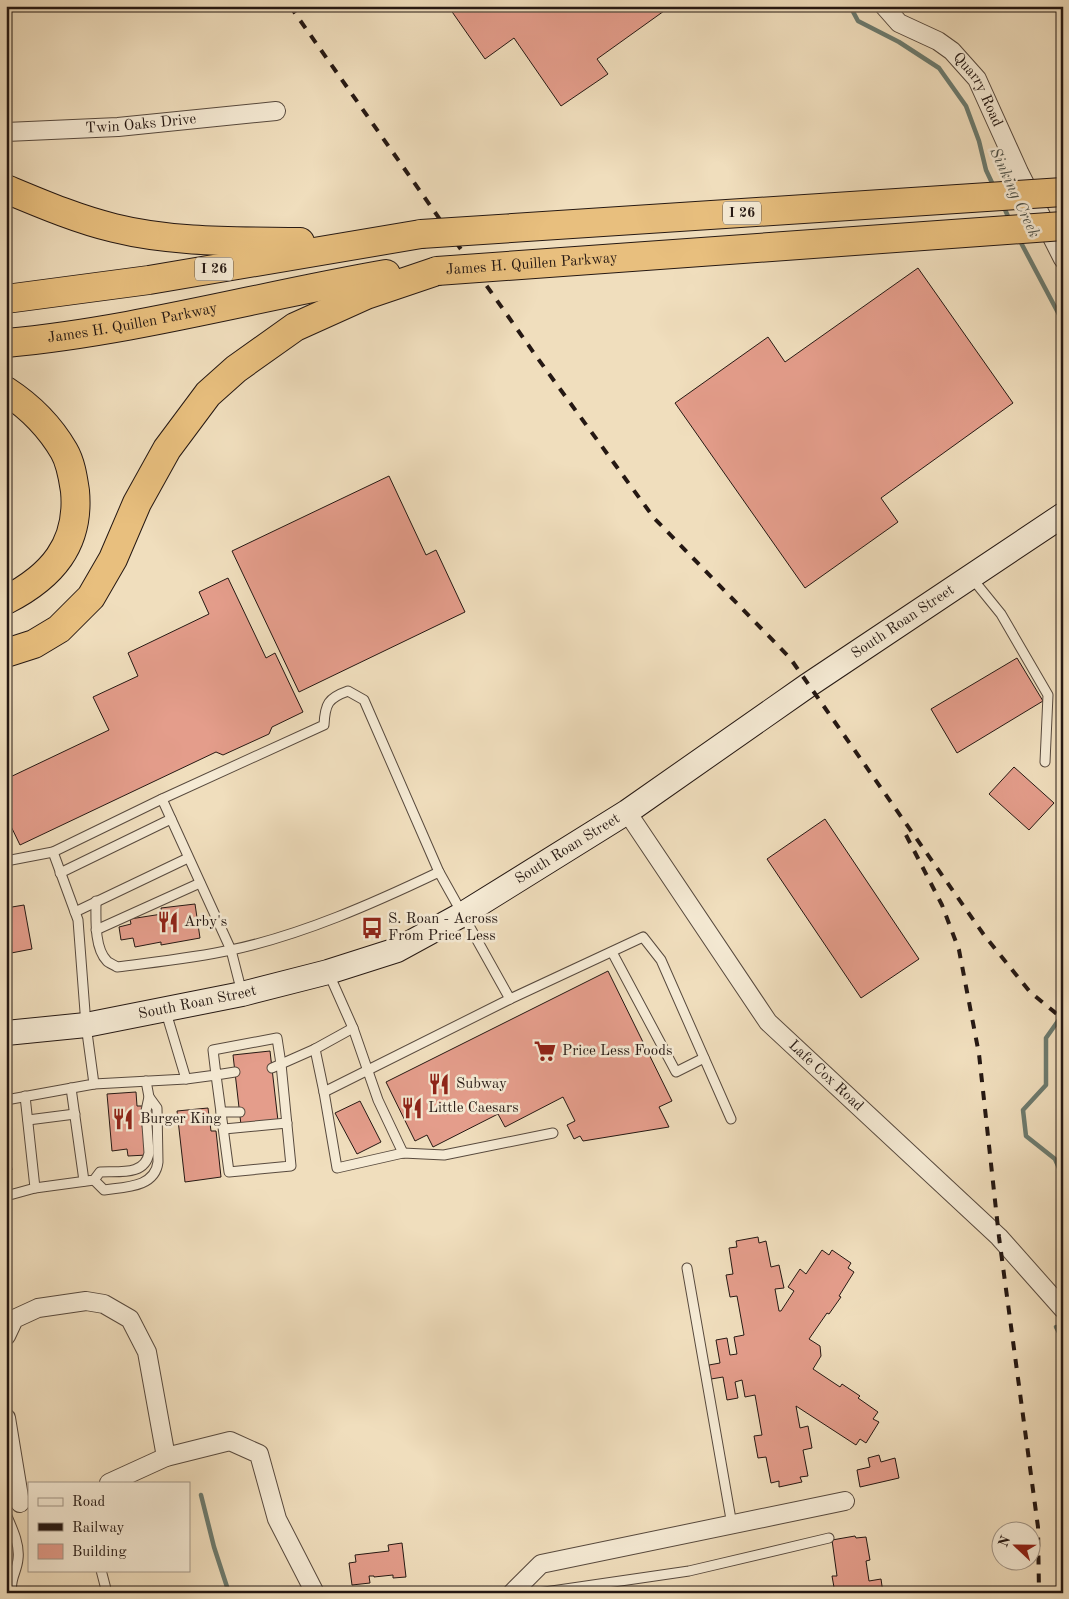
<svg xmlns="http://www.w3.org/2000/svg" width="1069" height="1599" font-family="'Old Standard TT',serif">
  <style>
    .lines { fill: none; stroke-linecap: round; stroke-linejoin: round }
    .stream { stroke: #6c7b6f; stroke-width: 4.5 }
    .building { fill: #e49d8b; stroke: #251813 }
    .lane-casing { stroke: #584a3e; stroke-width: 11 }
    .street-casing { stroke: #584a3e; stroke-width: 20 }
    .secondary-casing { stroke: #251813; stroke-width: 26 }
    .highway-casing { stroke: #251813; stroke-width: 30 }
    .lane { stroke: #f5ead4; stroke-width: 9 }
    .street { stroke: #f5ead4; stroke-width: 18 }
    .secondary { stroke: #f5ead4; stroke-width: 24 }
    .highway { stroke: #e8bf7e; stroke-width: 28 }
    .rail { stroke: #251813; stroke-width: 4; stroke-dasharray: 9 9; stroke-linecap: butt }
    .highway-bridge-casing { stroke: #251813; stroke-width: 30; stroke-linecap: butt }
    .highway-bridge { stroke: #e8bf7e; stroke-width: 28 }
    .labels { text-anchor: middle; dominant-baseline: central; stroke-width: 5; stroke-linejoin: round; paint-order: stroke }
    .shield { fill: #f5ead4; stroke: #63574d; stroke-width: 1 }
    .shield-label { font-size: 14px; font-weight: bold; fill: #251813 }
    .street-label { font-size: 15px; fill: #251813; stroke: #f5ead4 }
    .poi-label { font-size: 15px; fill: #251813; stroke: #f5ead4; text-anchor: start }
    .water-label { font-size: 16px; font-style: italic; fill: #4e5249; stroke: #f5ead4 }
  </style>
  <rect width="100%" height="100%" fill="#f0debd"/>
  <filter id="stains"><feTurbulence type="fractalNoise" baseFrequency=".004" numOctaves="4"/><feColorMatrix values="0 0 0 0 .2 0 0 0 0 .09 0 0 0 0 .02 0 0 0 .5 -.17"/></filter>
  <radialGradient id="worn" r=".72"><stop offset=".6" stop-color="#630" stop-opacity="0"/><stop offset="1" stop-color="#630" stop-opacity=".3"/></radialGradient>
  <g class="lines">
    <g class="stream">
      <polyline points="850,6 858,21 899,42 939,68 966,106 979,141 986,170 994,187"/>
      <polyline points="1003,205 1010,221"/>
      <polyline points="1019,239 1063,322"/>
      <polyline points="1063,1014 1046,1038 1046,1085 1023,1110 1026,1136 1055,1159 1063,1177"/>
      <polyline points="1063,1244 1060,1250 1063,1258"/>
      <polyline points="1056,1327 1063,1340"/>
      <polyline points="201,1495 214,1547 229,1593"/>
    </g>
  </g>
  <g class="building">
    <polygon points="448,6 671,6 597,59 608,74 561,106 514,38 485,59"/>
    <polygon points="918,268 1013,403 881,498 898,522 805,588 675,403 768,337 785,362"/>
    <polygon points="389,476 426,555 436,550 465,612 299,692 232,551"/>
    <polygon points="228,578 266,658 275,653 303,712 272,727 269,734 223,755 216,752 20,845 6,816 6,779 109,730 93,697 138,676 128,653 209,614 199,592"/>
    <polygon points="1017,658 1043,701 957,753 931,709"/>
    <polygon points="1014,767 1054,803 1029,830 989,794"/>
    <polygon points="825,819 919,959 861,998 767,859"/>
    <polygon points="195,904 200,938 161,945 161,942 135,947 133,938 121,940 119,927 131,924 130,919 162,914 161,908"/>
    <polygon points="24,905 32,949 6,954 6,908"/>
    <polygon points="608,971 672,1101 659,1107 669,1127 583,1141 580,1136 574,1139 567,1125 575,1121 563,1097 505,1127 498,1114 433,1147 427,1135 415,1141 386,1082"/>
    <polygon points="270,1051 278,1121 241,1125 233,1055"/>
    <polygon points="136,1092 137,1106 143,1106 145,1125 142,1125 147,1155 128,1156 127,1149 112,1151 107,1094"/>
    <polygon points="360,1101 381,1142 357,1154 335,1113"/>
    <polygon points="208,1108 211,1131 216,1131 221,1177 185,1182 177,1111"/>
    <polygon points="6,1134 12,1170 6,1171"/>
    <polygon points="758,1237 759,1243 766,1241 771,1267 779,1265 784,1288 775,1289 779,1311 781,1311 794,1291 788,1287 800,1269 806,1274 822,1250 829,1255 832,1250 851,1263 848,1268 854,1272 839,1296 841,1297 829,1314 827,1313 809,1339 820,1346 821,1356 813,1369 840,1387 842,1384 860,1396 858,1398 878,1412 873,1419 879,1422 866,1443 860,1439 856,1445 796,1406 800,1428 808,1426 812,1448 803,1450 808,1476 800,1477 802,1482 779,1487 779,1481 771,1483 766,1457 758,1458 754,1436 762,1435 755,1395 745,1397 742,1380 735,1382 738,1398 727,1400 723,1377 711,1379 709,1365 720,1363 716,1340 727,1338 730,1355 737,1354 734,1337 744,1335 737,1296 730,1297 726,1275 733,1274 729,1248 737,1247 736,1241"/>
    <polygon points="879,1455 881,1462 895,1458 899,1478 860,1487 857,1470 870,1467 868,1458"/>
    <polygon points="855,1536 856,1538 866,1537 870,1560 866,1561 869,1581 881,1579 883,1593 835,1593 832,1576 837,1576 832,1540"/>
    <polygon points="402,1543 406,1577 393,1578 393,1575 374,1577 374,1576 369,1576 370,1583 352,1585 349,1563 356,1562 355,1555 389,1551 388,1545"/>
  </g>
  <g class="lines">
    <g class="lane-casing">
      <g id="lane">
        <polyline points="971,577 1001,614 1048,695 1045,762"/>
        <polyline points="162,799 231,950 242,993"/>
        <path d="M6,861l47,-9 109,-53 162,-74c1,-21 4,-27 24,-34l16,9 75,172 71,127"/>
        <polyline points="60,873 171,819"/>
        <path d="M96,901c0,17 -2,47 11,60 2,2 7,4 10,6 38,-5 77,-9 114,-17 71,-15 143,-47 208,-78"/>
        <polyline points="75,912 188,858"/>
        <polyline points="96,930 200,883"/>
        <polyline points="612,952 676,1072 704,1058"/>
        <polyline points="329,974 353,1028 378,1100 403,1153"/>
        <polyline points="315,1049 324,1092 510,999 643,937 661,960 731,1119"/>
        <polyline points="272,1068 315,1049 353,1028"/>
        <polyline points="186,1079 216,1075 229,1172 291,1166 281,1064 277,1038 213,1050 216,1075 235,1072"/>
        <polyline points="94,1084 186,1079 165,1009"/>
        <polyline points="71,1088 84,1181"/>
        <polyline points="324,1092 337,1168 403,1153 444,1155 553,1133"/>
        <polyline points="6,1100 94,1084 86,1025 78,920 53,852"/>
        <polyline points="221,1112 240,1112"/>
        <polyline points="28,1120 75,1114"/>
        <polyline points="224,1129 287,1123"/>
        <path d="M94,1180l10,10c20,-3 51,-2 54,-28l-1,-54 -8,-11"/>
        <path d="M35,1188l59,-8 6,-8c19,-1 45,4 49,-19l-3,-42 3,-14 -3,-16"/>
        <polyline points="6,1196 35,1188 25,1096"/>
        <polyline points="687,1268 732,1525"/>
        <path d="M6,1514c6,14 14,30 12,45 -1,13 -9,21 -6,34"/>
        <polyline points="101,1570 107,1593"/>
        <polyline points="538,1593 689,1571 829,1538"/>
      </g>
    </g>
    <g class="street-casing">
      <g id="street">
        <path id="s1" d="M884,6l15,17 39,18 14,10 25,28 42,93 44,87"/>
        <path id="s2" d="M6,132l112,-5 158,-16"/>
        <path id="s3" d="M627,812l141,210 231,215 64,72"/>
        <polyline points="6,1336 14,1319 38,1308 86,1301 104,1304 130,1319 147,1352 166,1457"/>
        <polyline points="6,1418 20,1503"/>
        <polyline points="109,1483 166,1457 230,1441 259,1454 277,1519 315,1593"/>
        <polyline points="512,1593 541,1564 845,1501"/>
      </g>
    </g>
    <g class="secondary-casing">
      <g id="secondary">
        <path id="s4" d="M6,1033l80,-8 156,-31 86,-22 69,-22 66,-36 164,-102 180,-126 256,-171"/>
      </g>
    </g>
    <g class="highway-casing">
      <g id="highway">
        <path d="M6,189c36,15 71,30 108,39 60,15 125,13 186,14"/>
        <polyline points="6,299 149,280 421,234"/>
        <path id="s5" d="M6,343c129,-12 253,-47 380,-69"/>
        <path d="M6,391c23,15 44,36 58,60 7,12 9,27 11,40 5,54 -24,86 -69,109"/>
        <polyline points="6,653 34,644 59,629 91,597 113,559 137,503 167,449 208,394 236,369 295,327 366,295 437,271"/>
      </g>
    </g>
    <use href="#lane" class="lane"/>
    <use href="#street" class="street"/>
    <use href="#secondary" class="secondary"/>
    <use href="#highway" class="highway"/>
    <g class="rail">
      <polyline points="290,6 536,356 654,518 790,658 984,935 1030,992 1063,1019"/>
      <polyline points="906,835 942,905 959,950 979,1054 999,1237 1038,1527 1039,1593"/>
    </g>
    <g class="highway-bridge-casing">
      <g id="highway-bridge">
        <polyline points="421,234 1063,192"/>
        <path id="s6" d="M437,271l626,-45"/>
      </g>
    </g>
    <use href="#highway-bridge" class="highway-bridge"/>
  </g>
  <defs>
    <g id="restaurant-bare" transform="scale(1.725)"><path d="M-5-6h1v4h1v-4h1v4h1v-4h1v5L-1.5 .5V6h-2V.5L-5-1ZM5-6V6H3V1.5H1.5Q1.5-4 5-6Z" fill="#8f2418" stroke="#f5ead4" stroke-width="2.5" paint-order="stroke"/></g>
    <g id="bus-bare" transform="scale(1.725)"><path d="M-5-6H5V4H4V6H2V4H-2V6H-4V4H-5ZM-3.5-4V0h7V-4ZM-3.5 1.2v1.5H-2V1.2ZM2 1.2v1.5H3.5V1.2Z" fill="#8f2418" stroke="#f5ead4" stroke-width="2.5" paint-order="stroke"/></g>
    <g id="supermarket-bare" transform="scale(1.725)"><path d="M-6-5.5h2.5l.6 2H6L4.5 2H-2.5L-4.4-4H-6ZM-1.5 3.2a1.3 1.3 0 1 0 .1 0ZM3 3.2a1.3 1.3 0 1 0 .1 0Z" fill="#8f2418" stroke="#f5ead4" stroke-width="2.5" paint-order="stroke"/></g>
  </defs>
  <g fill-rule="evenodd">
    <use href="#restaurant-bare" x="168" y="922"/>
    <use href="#bus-bare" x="372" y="928"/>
    <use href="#supermarket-bare" x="545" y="1051"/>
    <use href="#restaurant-bare" x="439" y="1084"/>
    <use href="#restaurant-bare" x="412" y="1108"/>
    <use href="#restaurant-bare" x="123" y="1119"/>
  </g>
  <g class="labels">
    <g class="shield">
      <rect x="723" y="201.5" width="38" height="23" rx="4"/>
      <rect x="195" y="257.5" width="38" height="23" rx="4"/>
    </g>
    <g class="shield-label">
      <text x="742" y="213">I 26</text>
      <text x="214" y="269">I 26</text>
    </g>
    <g class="street-label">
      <text stroke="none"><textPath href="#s1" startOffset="130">Quarry Road</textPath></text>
      <text stroke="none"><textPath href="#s2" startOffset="135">Twin Oaks Drive</textPath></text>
      <text stroke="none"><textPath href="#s6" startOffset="95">James H. Quillen Parkway</textPath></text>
      <text stroke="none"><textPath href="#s5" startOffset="128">James H. Quillen Parkway</textPath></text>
      <text stroke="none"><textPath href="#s4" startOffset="1004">South Roan Street</textPath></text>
      <text stroke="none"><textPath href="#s4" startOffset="599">South Roan Street</textPath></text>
      <text stroke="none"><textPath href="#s4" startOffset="194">South Roan Street</textPath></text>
      <text stroke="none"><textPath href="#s3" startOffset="332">Lafe Cox Road</textPath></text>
    </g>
    <g class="poi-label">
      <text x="388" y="919">S. Roan - Across<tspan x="388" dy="17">From Price Less</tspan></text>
      <text x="184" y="922">Arby's</text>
      <text x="562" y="1051">Price Less Foods</text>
      <text x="456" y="1084">Subway</text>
      <text x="428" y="1108">Little Caesars</text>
      <text x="140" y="1119">Burger King</text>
    </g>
    <g class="water-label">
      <text transform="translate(1014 193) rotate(65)">Sinking Creek</text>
    </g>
  </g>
  <rect width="1069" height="1599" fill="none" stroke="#f0debd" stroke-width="25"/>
  <rect x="8" y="8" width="1054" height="1584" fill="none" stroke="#251813" stroke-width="2.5"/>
  <rect x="12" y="12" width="1044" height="1574" fill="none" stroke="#251813"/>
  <rect x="28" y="1482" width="162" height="90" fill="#f5ead4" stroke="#a29687"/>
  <rect x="38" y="1498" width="25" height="8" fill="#f5ead4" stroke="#a29687"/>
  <text x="72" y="1506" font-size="15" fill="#251813">Road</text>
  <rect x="38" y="1523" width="25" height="8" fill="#251813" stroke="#a29687"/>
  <text x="72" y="1532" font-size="15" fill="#251813">Railway</text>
  <rect x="38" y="1544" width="25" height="15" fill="#e49d8b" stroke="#a29687"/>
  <text x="72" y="1556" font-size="15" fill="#251813">Building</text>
  <g transform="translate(1016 1546) rotate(292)"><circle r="24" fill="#f5ead4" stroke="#a29687"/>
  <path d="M0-4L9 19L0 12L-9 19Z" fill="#8f2418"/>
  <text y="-8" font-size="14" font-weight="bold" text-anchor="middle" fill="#251813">N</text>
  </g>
  <rect width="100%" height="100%" filter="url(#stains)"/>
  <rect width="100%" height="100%" fill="url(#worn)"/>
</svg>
